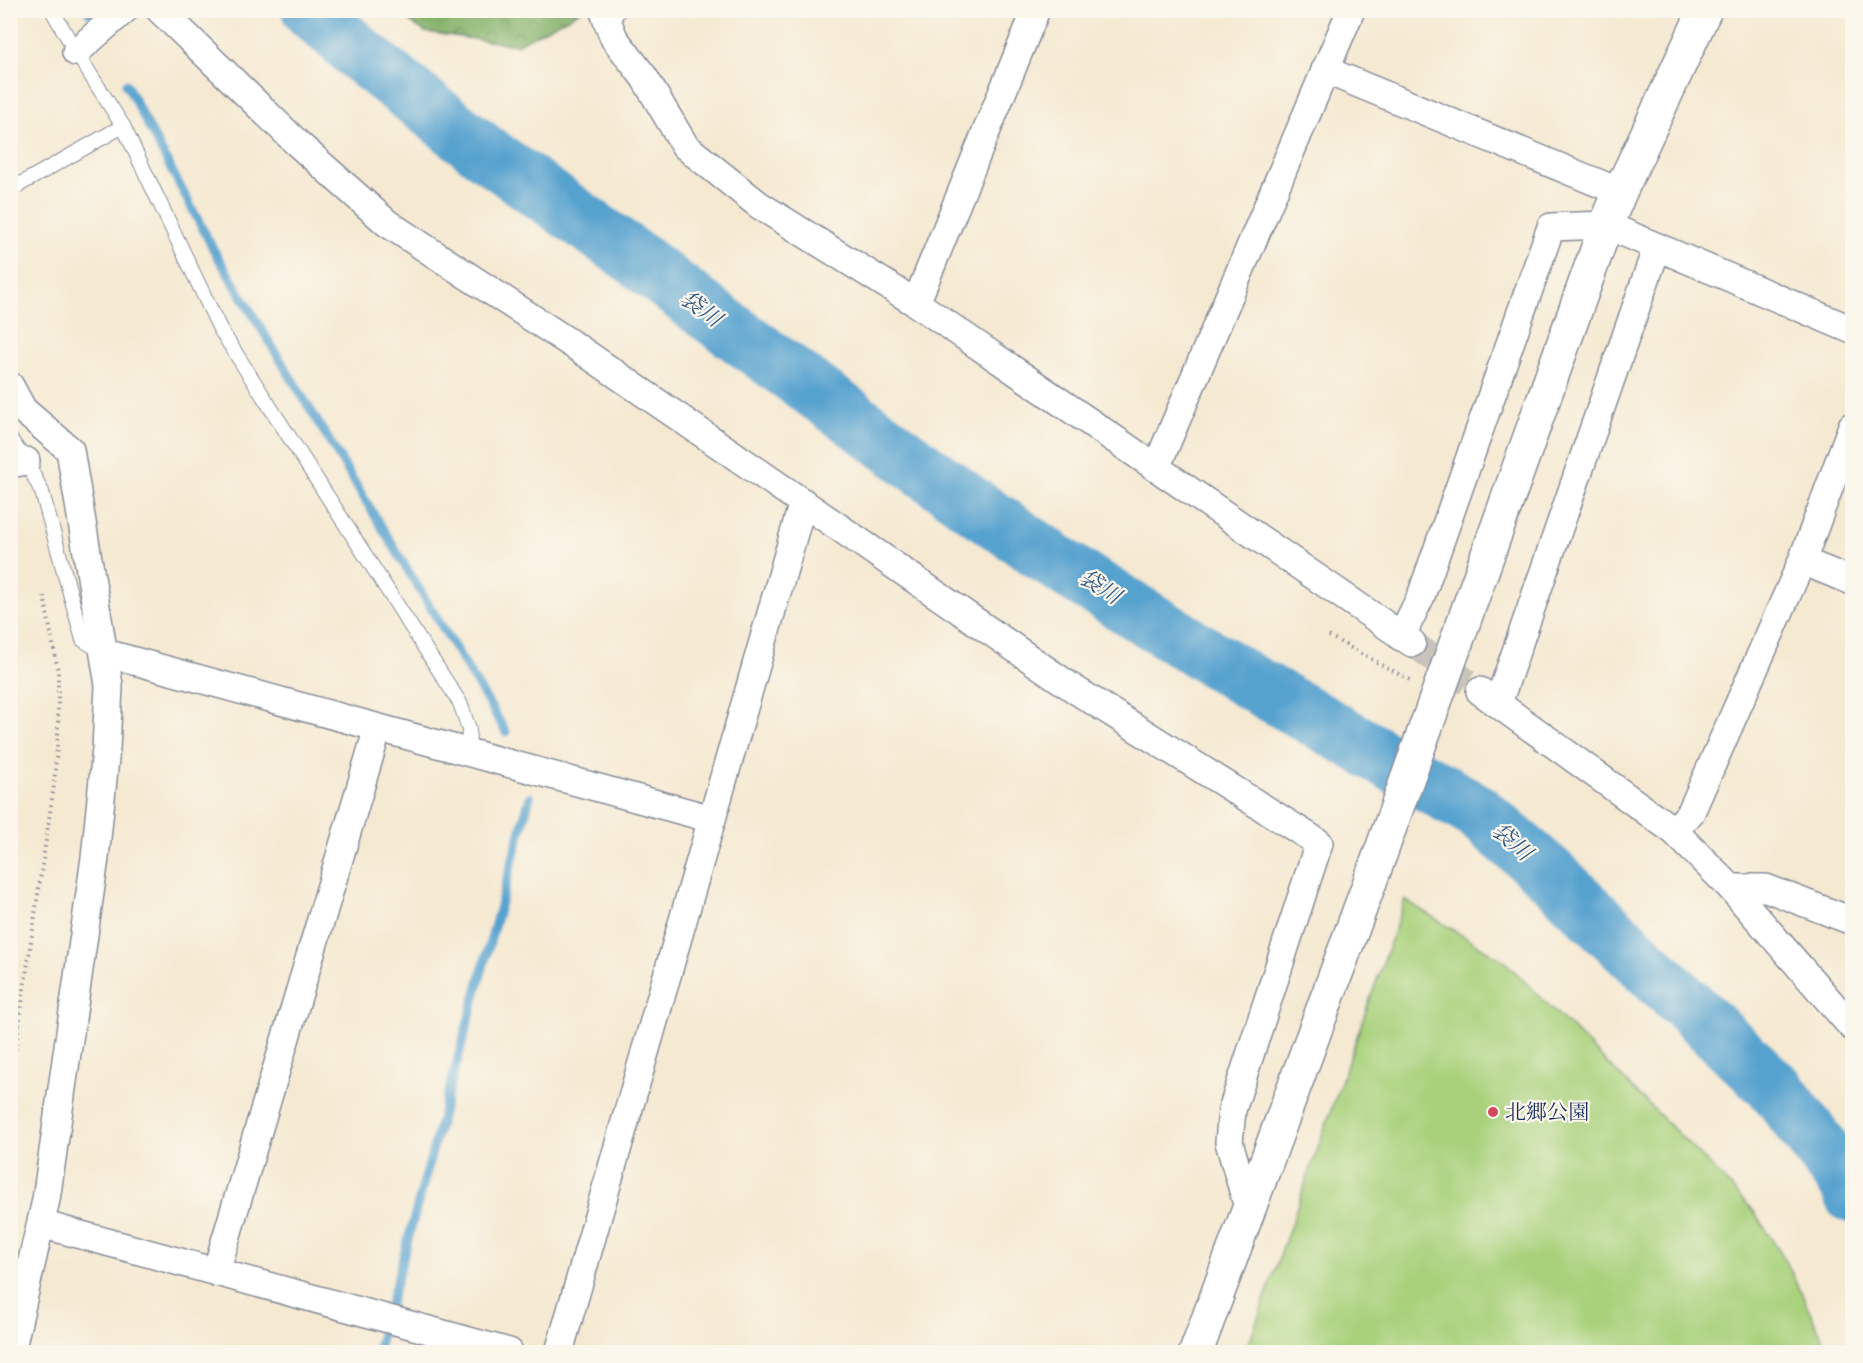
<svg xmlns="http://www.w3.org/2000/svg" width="1863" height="1363" font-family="Cardo,'Noto Serif JP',serif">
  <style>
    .forest { fill: url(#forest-crowns); stroke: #507165; stroke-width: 1.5 }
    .pitch { fill: #a9d17c; stroke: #62806d; stroke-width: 1.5 }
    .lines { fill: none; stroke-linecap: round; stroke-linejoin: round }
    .stream { stroke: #57a2cf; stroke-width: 9 }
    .river { stroke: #57a2cf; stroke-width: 57 }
    .minor-tunnel { stroke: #c9c4bb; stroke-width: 27; stroke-dasharray: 27 14; stroke-linecap: butt }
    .service-casing { stroke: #888c98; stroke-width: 16 }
    .minor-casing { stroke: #888c98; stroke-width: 30 }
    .tertiary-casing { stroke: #888c98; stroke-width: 36 }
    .path { stroke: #888c98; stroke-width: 4; stroke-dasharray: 1.5 4.5; stroke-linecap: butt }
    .service { stroke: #fff; stroke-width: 14 }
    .minor { stroke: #fff; stroke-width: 27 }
    .tertiary { stroke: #fff; stroke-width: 33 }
    .poi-dot { fill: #d1495b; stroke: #fbf7ec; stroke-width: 2 }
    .labels { text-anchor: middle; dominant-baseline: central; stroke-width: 4.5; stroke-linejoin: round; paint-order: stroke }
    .poi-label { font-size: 21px; fill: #1b2f5e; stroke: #fbf7ec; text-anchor: start }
    .water-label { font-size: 22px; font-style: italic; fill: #305786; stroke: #fbf7ec }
  </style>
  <defs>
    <pattern id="forest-crowns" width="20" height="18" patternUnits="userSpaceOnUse" patternTransform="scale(1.5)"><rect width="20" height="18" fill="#86b36c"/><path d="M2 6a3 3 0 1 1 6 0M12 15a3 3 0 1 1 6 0" fill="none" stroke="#6d925c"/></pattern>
  </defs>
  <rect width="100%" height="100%" fill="#fbf7ec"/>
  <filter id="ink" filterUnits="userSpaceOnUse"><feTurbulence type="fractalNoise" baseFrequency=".0167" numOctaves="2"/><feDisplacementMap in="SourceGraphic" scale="12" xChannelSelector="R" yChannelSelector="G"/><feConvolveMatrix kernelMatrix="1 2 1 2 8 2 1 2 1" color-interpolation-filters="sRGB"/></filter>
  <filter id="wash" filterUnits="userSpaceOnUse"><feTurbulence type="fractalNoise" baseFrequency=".008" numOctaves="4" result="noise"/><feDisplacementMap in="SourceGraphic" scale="24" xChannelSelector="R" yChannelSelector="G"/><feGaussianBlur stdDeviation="1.35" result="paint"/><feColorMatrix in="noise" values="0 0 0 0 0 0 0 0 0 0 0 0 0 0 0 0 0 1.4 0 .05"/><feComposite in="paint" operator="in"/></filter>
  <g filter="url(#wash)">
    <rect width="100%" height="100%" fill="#f5e9d2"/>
    <polygon class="forest" points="395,11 395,10 581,11 516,45 425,32"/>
    <polygon class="pitch" points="1405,900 1504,961 1710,1165 1755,1213 1787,1263 1829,1352 1246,1352"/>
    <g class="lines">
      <g class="stream">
        <polyline points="89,10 89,13"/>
        <polyline points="126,84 216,254 506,732"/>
        <polyline points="377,1352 530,797"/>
      </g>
      <polyline class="river" points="310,10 363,57 483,151 637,259 709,314 974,506 1068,570 1247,680 1476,811 1549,873 1777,1090 1847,1183 1852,1195"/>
    </g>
  </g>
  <g filter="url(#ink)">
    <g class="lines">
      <polyline class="minor-tunnel" points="1412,643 1480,691"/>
      <g class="service-casing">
        <g id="service">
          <polyline points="52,10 76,52 123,126 220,329 460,703 469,729 468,752"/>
          <polyline points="10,190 123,126"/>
          <polyline points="10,439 26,461 42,492 83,640 103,652"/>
        </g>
      </g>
      <g class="minor-casing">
        <g id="minor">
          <polyline points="160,10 297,143 387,223 581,350 1074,689 1319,843 1232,1110 1229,1142 1249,1211"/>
          <polyline points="611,10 605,15 614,38 644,77 685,146 759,205 916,303 1412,643"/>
          <polyline points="76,52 124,10"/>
          <polyline points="1325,70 1620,192"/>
          <polyline points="916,303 1036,10"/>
          <polyline points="10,386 23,410 70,450 109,685 106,749 95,858 46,1200 11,1352"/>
          <polyline points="10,464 26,461"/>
          <polyline points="1156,468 1351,10"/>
          <polyline points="1802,561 1852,581"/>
          <polyline points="1401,637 1421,596 1551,227 1606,225 1852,330"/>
          <polyline points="105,653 712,819"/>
          <polyline points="1480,691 1674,831 1731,888 1852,1027"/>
          <polyline points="1498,703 1657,247"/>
          <polyline points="1674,831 1691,812 1802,561 1852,426"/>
          <polyline points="1731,888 1766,888 1852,921"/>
          <polyline points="41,1224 509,1352"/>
          <polyline points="216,1272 378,728"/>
          <polyline points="559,1352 803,502"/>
        </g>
      </g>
      <g class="tertiary-casing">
        <polyline id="tertiary" points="1196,1352 1381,852 1606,225 1620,192 1705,10"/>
      </g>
      <g class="path">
        <polyline points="566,10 578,12"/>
        <polyline points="1329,636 1410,680"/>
        <polyline points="10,1085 54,785 58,733 58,671 44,596"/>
      </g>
      <use href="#service" class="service"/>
      <use href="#minor" class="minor"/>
      <use href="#tertiary" class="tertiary"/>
    </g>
  </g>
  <circle class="poi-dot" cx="1493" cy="1112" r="6"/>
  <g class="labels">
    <g class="poi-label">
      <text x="1505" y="1112">北郷公園</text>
    </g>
    <g class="water-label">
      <text transform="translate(701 309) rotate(36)">袋川</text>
      <text transform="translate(1100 587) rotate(32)">袋川</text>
      <text transform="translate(1512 842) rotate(41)">袋川</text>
    </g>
  </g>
  <rect width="1863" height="1363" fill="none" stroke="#fbf7ec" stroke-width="36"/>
</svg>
